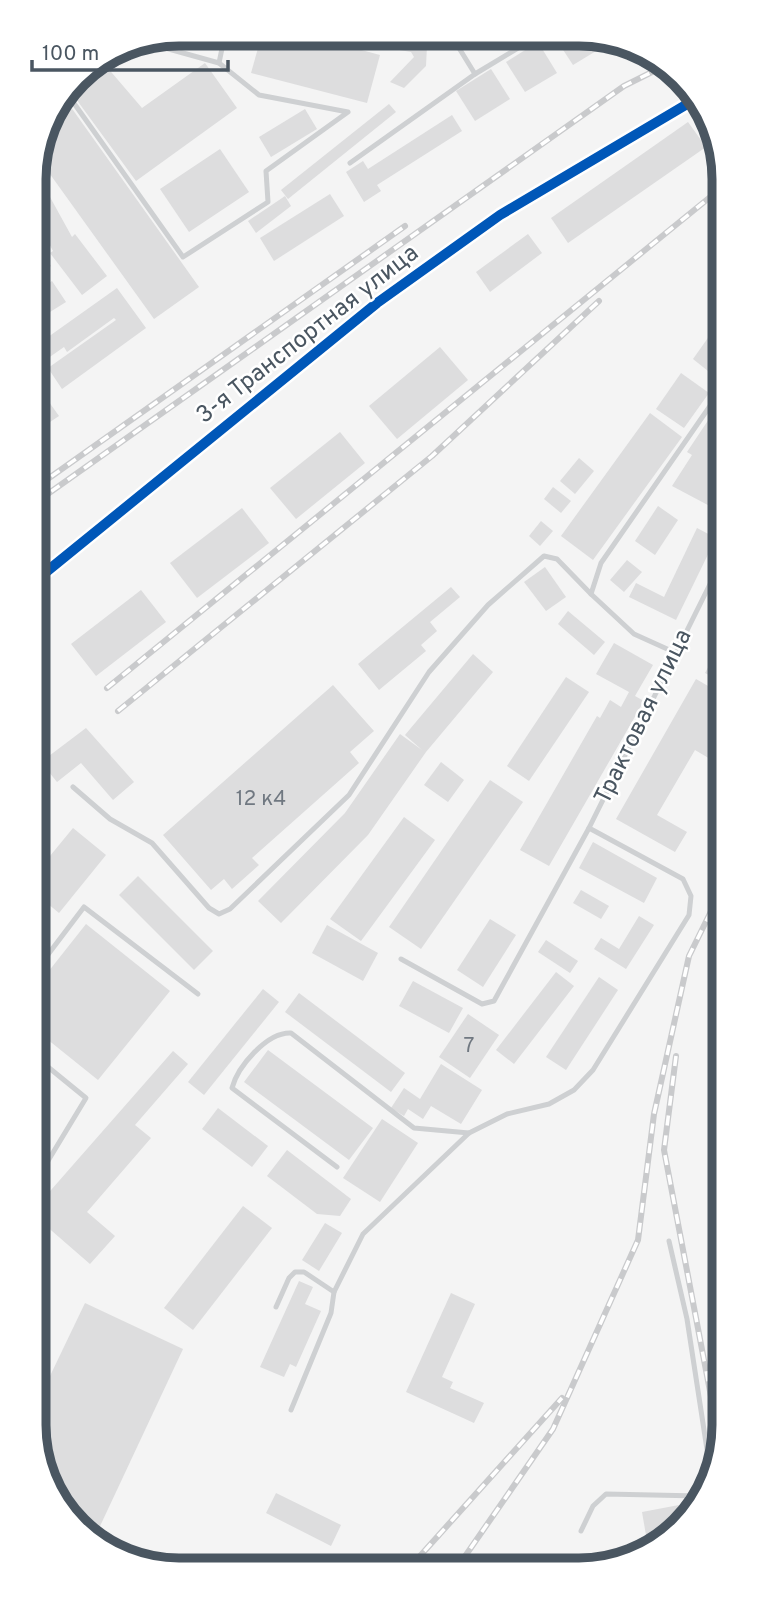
<svg xmlns="http://www.w3.org/2000/svg" width="758" height="1603" font-family="Overpass,sans-serif">
  <style>
    .building { fill: #ddddde }
    .lines { fill: none; stroke-linecap: round; stroke-linejoin: round }
    .service { stroke: #ced0d2; stroke-width: 5 }
    .tertiary { stroke: #ced0d2; stroke-width: 14 }
    .rail-casing { stroke: #c9cacc; stroke-width: 6 }
    .rail { stroke: #fff; stroke-width: 3.5; stroke-dasharray: 10; stroke-linecap: butt }
    .cycleway-casing { stroke: #fff; stroke-width: 15 }
    .cycleway { stroke: #0057b8; stroke-width: 10 }
    .labels { text-anchor: middle; dominant-baseline: central; stroke-width: 5; stroke-linejoin: round; paint-order: stroke }
    .number-label { font-size: 21px; fill: #707881 }
    .street-label { font-size: 24px; fill: #4a5661; stroke: #fff }
    .rim { fill: none; stroke: #4a5661; stroke-width: 9 }
  </style>
  <rect width="100%" height="100%" fill="#f4f4f4"/>
  <g class="building">
    <polygon points="179,33 221,34 217,47 172,35"/>
    <polygon points="262,34 302,34 380,55 367,103 251,73"/>
    <polygon points="399,36 427,46 426,66 404,88 390,82 414,57 411,52 394,49"/>
    <polygon points="554,36 600,36 606,45 573,65"/>
    <polygon points="538,42 557,73 525,92 506,62"/>
    <polygon points="100,59 142,108 205,63 237,108 136,181 68,88 83,70"/>
    <polygon points="491,69 510,99 475,121 456,91"/>
    <polygon points="63,96 199,287 154,319 37,156 48,115"/>
    <polygon points="389,104 396,112 288,199 281,190"/>
    <polygon points="305,109 317,129 271,157 259,137"/>
    <polygon points="452,115 462,131 377,185 381,191 364,202 346,172 363,161 368,169"/>
    <polygon points="688,122 706,147 568,243 551,218"/>
    <polygon points="220,149 249,192 189,232 160,189"/>
    <polygon points="34,168 72,237 75,234 107,276 82,295 50,253 53,251 34,215"/>
    <polygon points="330,194 344,216 274,261 260,238"/>
    <polygon points="285,196 291,206 256,233 248,221"/>
    <polygon points="528,234 542,253 490,292 476,272"/>
    <polygon points="40,250 51,266 34,277 34,254"/>
    <polygon points="52,281 66,302 34,322 34,293"/>
    <polygon points="117,288 146,328 62,389 48,368 116,320 114,318 67,352 64,347 34,368 34,347"/>
    <polygon points="710,335 720,342 721,375 718,379 693,359"/>
    <polygon points="440,347 468,380 397,439 369,406"/>
    <polygon points="681,373 709,393 684,428 656,409"/>
    <polygon points="34,381 59,416 35,432 34,414"/>
    <polygon points="721,401 721,448 710,465 714,468 721,453 721,512 672,486 692,455 687,452"/>
    <polygon points="650,413 682,437 593,560 561,536"/>
    <polygon points="340,432 365,463 296,519 270,488"/>
    <polygon points="579,458 594,471 575,494 560,481"/>
    <polygon points="553,487 571,501 561,513 544,499"/>
    <polygon points="658,506 678,520 655,555 635,541"/>
    <polygon points="242,508 269,543 197,598 170,563"/>
    <polygon points="541,521 553,531 540,546 529,536"/>
    <polygon points="697,528 716,538 676,620 629,597 636,583 664,597"/>
    <polygon points="627,560 642,572 624,592 610,580"/>
    <polygon points="545,567 566,597 546,611 524,582"/>
    <polygon points="451,587 460,597 430,622 437,631 421,645 426,651 379,690 358,664"/>
    <polygon points="141,590 166,622 96,676 71,644"/>
    <polygon points="568,611 605,642 594,655 558,624"/>
    <polygon points="722,641 722,682 705,673"/>
    <polygon points="614,643 653,665 635,696 644,701 549,866 520,850 597,716 600,718 610,700 621,707 629,692 596,674"/>
    <polygon points="473,654 493,672 426,752 368,835 281,923 258,901 345,813 400,734 422,750 405,735"/>
    <polygon points="566,677 589,692 529,781 507,766"/>
    <polygon points="696,679 722,694 722,708 711,727 722,733 722,766 695,750 657,815 687,832 675,852 616,819"/>
    <polygon points="333,685 374,731 350,752 359,763 252,858 259,865 232,889 224,879 211,890 163,835"/>
    <polygon points="86,728 134,782 113,800 81,763 57,782 41,762"/>
    <polygon points="441,762 464,780 448,802 424,785"/>
    <polygon points="490,780 523,802 421,949 389,927"/>
    <polygon points="404,817 435,840 361,941 330,919"/>
    <polygon points="73,828 106,855 59,913 36,894 36,873"/>
    <polygon points="593,842 657,878 644,903 579,868"/>
    <polygon points="138,876 213,951 194,970 119,895"/>
    <polygon points="581,890 609,906 601,919 573,903"/>
    <polygon points="639,916 654,925 626,969 594,949 601,938 619,949"/>
    <polygon points="490,919 516,935 483,987 457,970"/>
    <polygon points="86,924 170,991 98,1080 37,1031 37,986"/>
    <polygon points="327,925 378,953 363,981 312,953"/>
    <polygon points="546,940 578,961 570,973 538,952"/>
    <polygon points="556,972 574,986 514,1064 496,1050"/>
    <polygon points="599,977 618,990 566,1070 546,1057"/>
    <polygon points="413,981 463,1008 449,1033 399,1006"/>
    <polygon points="263,989 279,1002 204,1095 188,1082"/>
    <polygon points="299,993 405,1073 391,1092 285,1012"/>
    <polygon points="468,1014 499,1035 470,1078 439,1057"/>
    <polygon points="268,1050 373,1128 349,1160 244,1082"/>
    <polygon points="173,1051 188,1064 135,1125 151,1138 87,1212 115,1236 90,1264 37,1218 37,1206"/>
    <polygon points="441,1064 482,1090 461,1124 431,1106 423,1119 408,1109 404,1116 391,1108 404,1088 420,1099"/>
    <polygon points="37,1071 50,1077 37,1106"/>
    <polygon points="218,1108 268,1146 252,1167 202,1129"/>
    <polygon points="382,1119 418,1143 380,1202 343,1178"/>
    <polygon points="287,1150 351,1199 340,1216 317,1214 267,1176"/>
    <polygon points="243,1206 272,1228 193,1330 164,1308"/>
    <polygon points="325,1223 342,1233 319,1271 302,1260"/>
    <polygon points="299,1281 313,1287 305,1304 321,1311 296,1367 290,1364 284,1377 260,1367"/>
    <polygon points="451,1293 475,1304 442,1377 453,1382 450,1388 484,1403 474,1423 406,1392"/>
    <polygon points="85,1303 183,1349 94,1539 83,1533 38,1462 38,1401"/>
    <polygon points="276,1493 341,1525 331,1546 266,1513"/>
    <polygon points="679,1505 682,1524 658,1539 647,1541 642,1512"/>
    <polygon points="601,1553 603,1565 575,1565 573,1557"/>
  </g>
  <g class="lines">
    <g class="service">
      <polyline points="451,35 475,74 538,36"/>
      <polyline points="219,63 225,34"/>
      <polyline points="66,92 183,257 268,202 266,171 348,112 259,95 219,63 140,41"/>
      <polyline points="350,163 475,74"/>
      <polyline points="676,653 634,634 591,594 601,563 719,393"/>
      <polyline points="73,787 110,819 152,843 209,908 219,914 230,909 349,795 429,672 488,605 544,556 557,559 591,594"/>
      <polyline points="401,959 482,1004 494,1001 589,828"/>
      <polyline points="37,969 84,907 198,994"/>
      <polyline points="37,1058 86,1098 37,1179"/>
      <path d="M337,1167l-105,-79c6,-22 35,-56 59,-55l123,95 55,5"/>
      <polyline points="669,1241 687,1319 710,1469"/>
      <polyline points="276,1307 289,1278 295,1272 304,1272 334,1292"/>
      <polyline points="291,1410 331,1313 334,1292 363,1234 469,1133 507,1114 549,1104 574,1090 593,1070 689,915 691,896 683,879 589,828 721,562"/>
      <polyline points="581,1531 593,1506 606,1494 699,1496"/>
    </g>
    <polyline class="tertiary" points="35,581 377,303 500,215 694,100"/>
    <g class="rail-casing">
      <g id="rail">
        <polyline points="35,488 405,226"/>
        <polyline points="35,503 624,86 666,65"/>
        <polyline points="107,688 720,189"/>
        <polyline points="118,711 432,456 599,301"/>
        <polyline points="676,1056 664,1150 720,1444"/>
        <polyline points="459,1565 553,1429 638,1240 654,1114 689,956 722,889"/>
        <polyline points="411,1566 562,1398"/>
      </g>
    </g>
    <use href="#rail" class="rail"/>
    <g class="cycleway-casing">
      <polyline id="cycleway" points="35,581 377,303 500,215 694,100"/>
    </g>
    <use href="#cycleway" class="cycleway"/>
  </g>
  <g class="labels">
    <g class="number-label">
      <text x="261" y="799">12 к4</text>
      <text x="469" y="1046">7</text>
    </g>
    <g class="street-label">
      <text transform="translate(308 335) rotate(-38)">3-я Транспортная улица</text>
      <text transform="translate(644 717) rotate(-64)">Трактовая улица</text>
    </g>
  </g>
  <path d="M0 0H758V1603H0ZM179 46H579A133 133 0 0 1 712 179V1425A133 133 0 0 1 579 1558H179A133 133 0 0 1 46 1425V179A133 133 0 0 1 179 46Z" fill="#fff" fill-rule="evenodd"/>
  <path class="rim" d="M179 46H579A133 133 0 0 1 712 179V1425A133 133 0 0 1 579 1558H179A133 133 0 0 1 46 1425V179A133 133 0 0 1 179 46Z"/>
  <path d="M32 60v10h196v-10" fill="none" stroke="#4a5661" stroke-width="3.5"/>
  <text x="42" y="60" font-size="21" fill="#4a5661" stroke="#ffffff" stroke-width="5" paint-order="stroke">100 m</text>
</svg>
